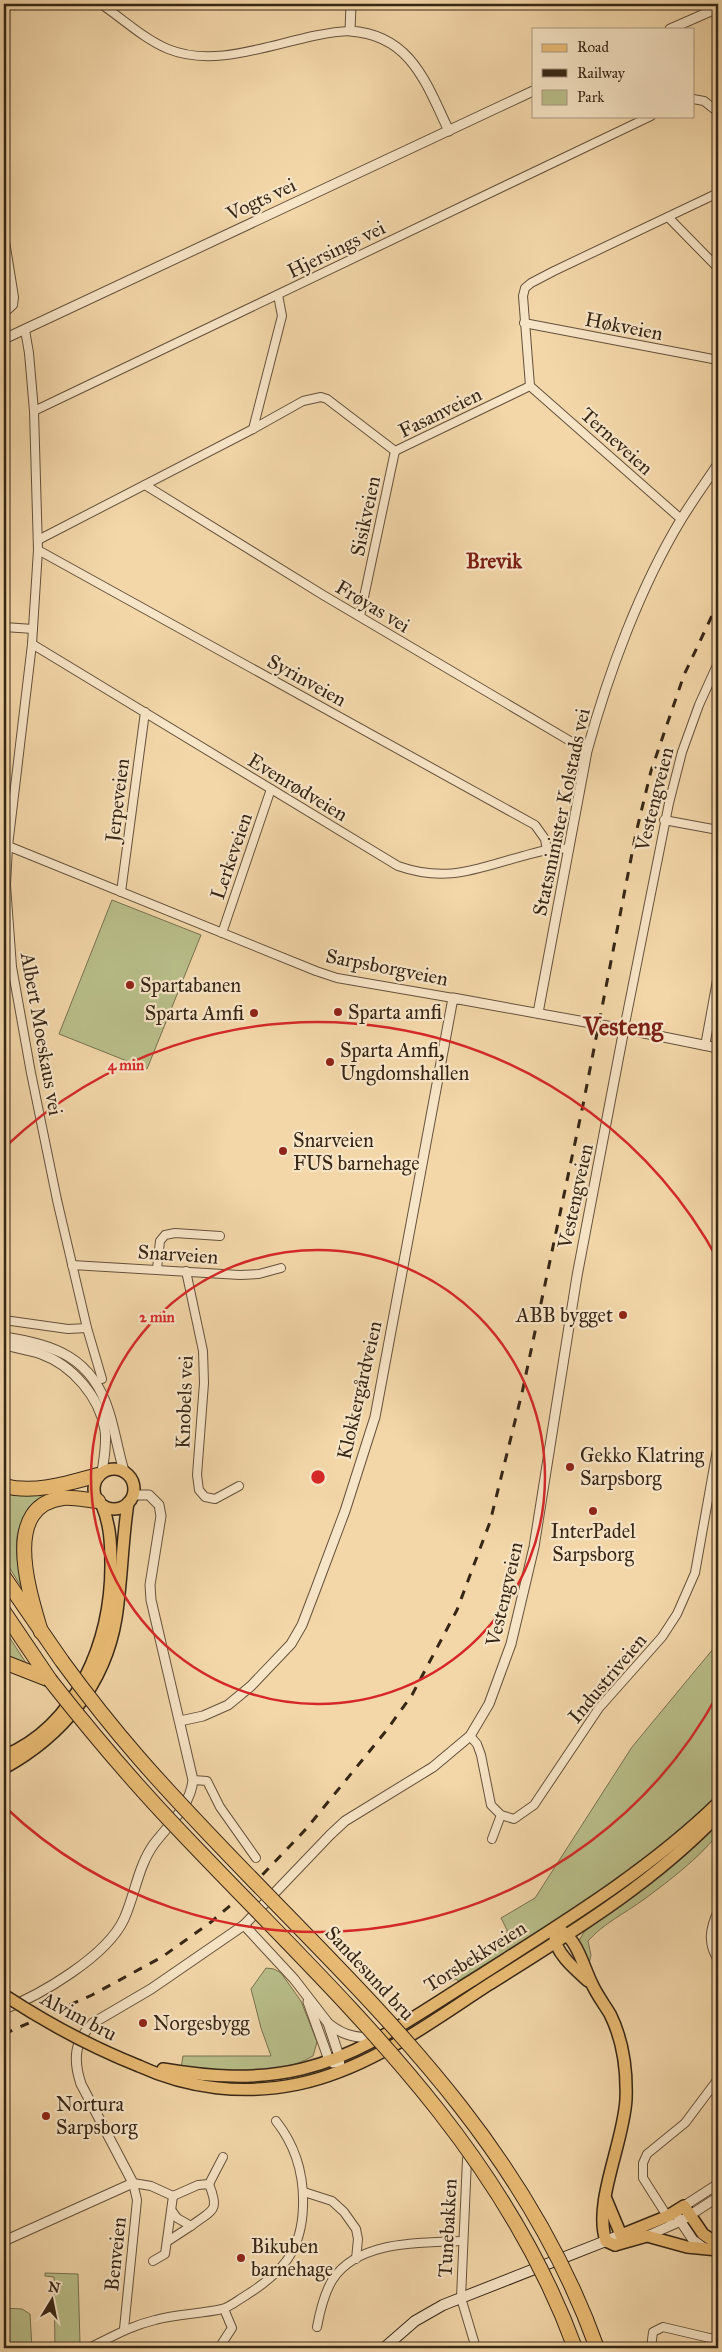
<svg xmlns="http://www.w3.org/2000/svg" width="722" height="2352" font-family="'IM FELL Great Primer',serif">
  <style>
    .green { fill: #b9bf8a; stroke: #787250 }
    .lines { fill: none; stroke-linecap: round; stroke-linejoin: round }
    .minor-casing { stroke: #65523b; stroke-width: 10 }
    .tertiary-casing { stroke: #65523b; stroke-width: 11 }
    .secondary-casing { stroke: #362616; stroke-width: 12 }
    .primary-casing { stroke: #362616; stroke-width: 14 }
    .motorway-casing { stroke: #362616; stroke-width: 16 }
    .minor { stroke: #f7e5c7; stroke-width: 8 }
    .tertiary { stroke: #f7e5c7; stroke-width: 9 }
    .secondary { stroke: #f7e5c7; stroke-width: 10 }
    .primary { stroke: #eabc74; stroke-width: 11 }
    .motorway { stroke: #eabc74; stroke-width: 14 }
    .rail { stroke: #362616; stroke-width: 3; stroke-dasharray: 9 9; stroke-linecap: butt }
    .primary-bridge-casing { stroke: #362616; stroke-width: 14; stroke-linecap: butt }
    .motorway-bridge-casing { stroke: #362616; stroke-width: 16; stroke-linecap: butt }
    .primary-bridge { stroke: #eabc74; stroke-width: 11 }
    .motorway-bridge { stroke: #eabc74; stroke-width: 14 }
    .ring { fill: none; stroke: #d62828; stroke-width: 2.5 }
    .poi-dot { fill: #8f2418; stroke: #f7e5c7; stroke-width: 2 }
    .labels { text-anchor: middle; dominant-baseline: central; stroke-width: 4.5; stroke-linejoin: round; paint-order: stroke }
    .street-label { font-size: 20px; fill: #362616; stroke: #f7e5c7 }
    .poi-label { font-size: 20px; fill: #362616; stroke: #f7e5c7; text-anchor: start }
    .neighbourhood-label { font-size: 21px; font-weight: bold; fill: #7a1f14; stroke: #f7e5c7 }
    .district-label { font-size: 25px; font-weight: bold; fill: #7a1f14; stroke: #f7e5c7 }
    .centre { fill: #d62828; stroke: #f7e5c7; stroke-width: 2.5 }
    .ring-label { font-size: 15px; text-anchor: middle; font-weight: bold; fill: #d62828; stroke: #f7e5c7; stroke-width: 4.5; stroke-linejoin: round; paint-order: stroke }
  </style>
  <rect width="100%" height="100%" fill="#f3d7a9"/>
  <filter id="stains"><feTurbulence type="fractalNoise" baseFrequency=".004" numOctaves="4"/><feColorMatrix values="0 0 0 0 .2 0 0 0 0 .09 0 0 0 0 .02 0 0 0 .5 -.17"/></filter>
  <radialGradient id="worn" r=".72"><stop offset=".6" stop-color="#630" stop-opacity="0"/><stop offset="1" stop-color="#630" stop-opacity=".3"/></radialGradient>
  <g class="green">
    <polygon points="112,900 201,935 147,1069 59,1034"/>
    <path d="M4,1492h44l1,5c-42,21 -35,56 -25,94l-20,-32z"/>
    <polygon points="4,1629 26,1663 25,1664 4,1657"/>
    <path d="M718,1643v152c-73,77 -170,130 -260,186l-2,-2 -6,3 -4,-4 61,-38v-10l-6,-12 34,-20 97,-151z"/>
    <path d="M718,1821v13c-20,25 -49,47 -75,66 -19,14 -39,23 -55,41l3,14 -2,9 -10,-23 5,-9 82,-61z"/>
    <path d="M266,1968l8,1 7,4 20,28 16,41 -4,14c-38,22 -90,16 -132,12l2,-12h88l-10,-28 -10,-39z"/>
    <polygon points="45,2273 78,2274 80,2343 70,2348 55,2348 54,2277 45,2276"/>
    <polygon points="4,2308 22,2309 30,2314 32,2348 4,2348"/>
  </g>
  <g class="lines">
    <g class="minor-casing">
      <g id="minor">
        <path d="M101,4c22,15 43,35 67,45 56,23 124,-16 182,-18"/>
        <polyline points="693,99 704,101 718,112"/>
        <polyline points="668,217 718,268"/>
        <polyline points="4,235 14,297 13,305 4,313"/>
        <polyline points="524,323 718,360"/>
        <polyline points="25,330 29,353 34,411 38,550 32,644 8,846 6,885 12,967 31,1073 57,1200 87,1328 102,1379"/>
        <polyline points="530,386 681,519"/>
        <polyline points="34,411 651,116"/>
        <polyline points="253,429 282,316 278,295"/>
        <polyline points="145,485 323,595 587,751"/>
        <polyline points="38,540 253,429 303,401 321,397 327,399 395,451 530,386 523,296 525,288 531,283 554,271 718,193"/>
        <polyline points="38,550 535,825 545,839 547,850"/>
        <polyline points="360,616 395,451"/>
        <polyline points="4,627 33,629"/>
        <path d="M32,644l366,222c49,17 77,3 125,-10 15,-4 30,-9 45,-7"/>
        <polyline points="664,820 718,830"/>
        <polyline points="8,846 316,971 337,978 453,998"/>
        <polyline points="121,892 145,712"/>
        <polyline points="222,933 271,789"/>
        <polyline points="624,1029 669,803 682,752 699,705 718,663"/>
        <polyline points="705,1046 718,975"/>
        <polyline points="72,1265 240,1275 259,1274 281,1268"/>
        <polyline points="157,1269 160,1241 165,1235 175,1233 220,1236"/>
        <polyline points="186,1271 203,1351 204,1383 197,1475 199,1490 205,1497 215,1499 239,1486"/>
        <polyline points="4,1320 68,1329 87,1328"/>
        <polyline points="470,1736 477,1744 481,1755 491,1805 501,1815 514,1819 534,1805 599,1708 662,1637 677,1614 695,1573 718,1444"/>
        <polyline points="193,1780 207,1781 220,1807 256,1858"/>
        <polyline points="492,1839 501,1815"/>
        <path d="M718,1911c-8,17 -11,32 0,49"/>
        <polyline points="467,2159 461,2298 476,2348"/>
        <polyline points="209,2184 223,2157"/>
        <polyline points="304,2192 332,2201 344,2212 356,2229 358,2239 356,2259"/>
        <path d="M172,2211l5,7 14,8c22,-17 29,-14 18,-42l-11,1 -25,11"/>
        <polyline points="669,2219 643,2178 643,2163 647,2154 685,2123 718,2079"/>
        <polyline points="168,2241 191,2226"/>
        <path d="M317,2327c3,-16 7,-34 16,-48 26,-39 88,-36 129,-38"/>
        <polyline points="124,2329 137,2200 133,2183 151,2186 173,2196 165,2254 153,2261"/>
        <path d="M89,2348c23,-11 41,-22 66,-28 22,-6 45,-6 67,-11 8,-2 16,-9 23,-13 37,-23 57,-45 58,-90 1,-31 -8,-61 -27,-85"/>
        <polyline points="219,2348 232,2328 224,2309"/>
        <polyline points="651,2348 653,2332 663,2327 718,2340"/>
      </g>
    </g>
    <g class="tertiary-casing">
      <g id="tertiary">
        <path d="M351,4l-1,27c61,4 76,52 99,100"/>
        <polyline points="670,29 718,8"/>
        <polyline points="4,339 533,91"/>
        <path d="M538,1013l49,-262c21,-77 53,-164 95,-233 11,-18 24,-36 36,-54"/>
        <path d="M4,1337c51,8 88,20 105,75 6,19 9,39 15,59"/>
        <path d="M4,1345c12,3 25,5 37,9 31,11 59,43 64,76 2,14 -1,28 -3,42"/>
        <polyline points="180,1721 203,1716 228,1705 251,1686 291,1644 302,1625 315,1591 345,1511 375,1417 453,998 624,1029 718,1048"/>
        <polyline points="244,1925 294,1979 328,2023 339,2056 340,2070"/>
        <polyline points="308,2002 329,2060 333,2063"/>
        <path d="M4,2009c37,-14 103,-53 120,-90 11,-24 14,-53 30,-75 15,-20 36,-37 39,-64l-42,-180 -1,-15 11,-69 -2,-11 -10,-10h-16"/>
        <path d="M329,2024c16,13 30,14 50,14"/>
        <polyline points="684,2206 718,2184"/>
        <polyline points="677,2216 693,2240 704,2248"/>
        <polyline points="647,2236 681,2221 718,2197"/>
        <path d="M4,2241l129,-58 -52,-99c-8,-24 -7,-43 12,-61l58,-34 93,-64 86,-90 15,-14 88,-54 37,-31 19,-32 22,-60 23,-97 43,-271 47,-247"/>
      </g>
    </g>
    <g class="secondary-casing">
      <polyline id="secondary" points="384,2348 415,2321 443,2305 621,2235"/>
    </g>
    <g class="primary-casing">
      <g id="primary">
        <circle cx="114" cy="1489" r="20"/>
        <path d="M4,1756c74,-31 107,-116 107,-191 0,-21 -1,-41 -9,-60"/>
        <path d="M4,1768c58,-32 101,-83 112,-150 6,-38 6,-77 12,-115"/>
        <path d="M563,1932c15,10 21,36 29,52 5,11 12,20 18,30 13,26 17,56 16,85 -2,43 -33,104 -20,142l9,4"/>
        <path d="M555,1937c0,16 22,34 33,44"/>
        <path d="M139,2066c50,23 105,29 159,18 71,-15 130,-60 190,-99 81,-51 163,-100 230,-170"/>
        <path d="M163,2069c47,8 93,11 139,0 63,-15 117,-56 171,-89 84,-54 173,-107 245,-177"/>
        <polyline points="606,2199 621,2235"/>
        <polyline points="621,2235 668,2216 684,2206 703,2234 718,2244"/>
        <polyline points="615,2245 647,2236 687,2247 718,2250"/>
      </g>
    </g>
    <g class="motorway-casing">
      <g id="motorway">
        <path d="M4,1486c31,8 65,-3 94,-11"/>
        <polyline points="4,1577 62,1661"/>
        <polyline points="4,1612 50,1680"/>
        <path d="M41,1632c-11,-38 -41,-126 22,-134 12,-1 23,2 35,3"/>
        <polyline points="4,1662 50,1680"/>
      </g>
    </g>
    <use href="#minor" class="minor"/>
    <use href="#tertiary" class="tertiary"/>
    <use href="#secondary" class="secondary"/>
    <use href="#primary" class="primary"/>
    <use href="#motorway" class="motorway"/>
    <polyline class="rail" points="4,2034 92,1995 162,1957 211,1922 247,1891 306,1829 386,1731 412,1695 457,1610 490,1522 522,1393 583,1105 636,833 651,771 684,675 718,603"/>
    <g class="primary-bridge-casing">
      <path id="primary-bridge" d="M4,1995c43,28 87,52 135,71"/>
    </g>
    <g class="motorway-bridge-casing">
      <g id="motorway-bridge">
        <path d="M62,1661c24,33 50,66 77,97 168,193 368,339 458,590"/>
        <path d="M50,1680c41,52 83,102 129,150 152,161 318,305 396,518"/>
      </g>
    </g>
    <use href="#primary-bridge" class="primary-bridge"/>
    <use href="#motorway-bridge" class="motorway-bridge"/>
  </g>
  <g class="ring">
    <circle cx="318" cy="1477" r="227"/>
    <path d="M718 1694A455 455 0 0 1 5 1807M5 1147A455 455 0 0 1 718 1260"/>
  </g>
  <g class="poi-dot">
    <circle cx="130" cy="985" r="5"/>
    <circle cx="338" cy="1012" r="5"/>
    <circle cx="254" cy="1013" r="5"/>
    <circle cx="330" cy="1062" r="5"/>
    <circle cx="283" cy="1151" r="5"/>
    <circle cx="623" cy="1315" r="5"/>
    <circle cx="570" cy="1467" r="5"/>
    <circle cx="593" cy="1511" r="5"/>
    <circle cx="143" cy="2023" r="5"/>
    <circle cx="46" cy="2116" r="5"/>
    <circle cx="241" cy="2258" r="5"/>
  </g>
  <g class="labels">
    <g class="street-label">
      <text transform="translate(261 199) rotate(-25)">Vogts vei</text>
      <text transform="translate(336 249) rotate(-26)">Hjersings vei</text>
      <text transform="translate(624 326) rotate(11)">Høkveien</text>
      <text transform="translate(440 412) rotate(-26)">Fasanveien</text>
      <text transform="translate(617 441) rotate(42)">Terneveien</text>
      <text transform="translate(365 516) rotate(-78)">Sisikveien</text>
      <text transform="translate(373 606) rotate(31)">Frøyas vei</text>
      <text transform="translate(307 680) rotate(29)">Syrinveien</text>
      <text transform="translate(298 787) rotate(31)">Evenrødveien</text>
      <text transform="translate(654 799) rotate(-76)">Vestengveien</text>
      <text transform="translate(117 800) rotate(-83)">Jerpeveien</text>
      <text transform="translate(561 812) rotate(-78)">Statsminister Kolstads vei</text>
      <text transform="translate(231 856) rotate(-71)">Lerkeveien</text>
      <text transform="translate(387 967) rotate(11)">Sarpsborgveien</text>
      <text transform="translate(42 1034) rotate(80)">Albert Moeskaus vei</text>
      <text transform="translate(575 1196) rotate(-78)">Vestengveien</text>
      <text transform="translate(178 1254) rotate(4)">Snarveien</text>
      <text transform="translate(359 1390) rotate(-77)">Klokkergårdveien</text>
      <text transform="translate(184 1402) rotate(-88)">Knobels vei</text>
      <text transform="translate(504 1594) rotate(-77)">Vestengveien</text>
      <text transform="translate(607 1678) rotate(-50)">Industriveien</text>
      <text transform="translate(475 1956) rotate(-32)">Torsbekkveien</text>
      <text transform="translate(370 1973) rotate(47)">Sandesund bru</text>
      <text transform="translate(79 2016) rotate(28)">Alvim bru</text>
      <text transform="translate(447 2228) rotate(-87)">Tunebakken</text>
      <text transform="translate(115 2254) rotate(-84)">Benveien</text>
    </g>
    <g class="poi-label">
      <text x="140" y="985">Spartabanen</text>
      <text x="348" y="1012">Sparta amfi</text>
      <text x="244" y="1013" text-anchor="end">Sparta Amfi</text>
      <text x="340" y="1050">Sparta Amfi,<tspan x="340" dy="23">Ungdomshallen</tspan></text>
      <text x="293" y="1140">Snarveien<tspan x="293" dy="23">FUS barnehage</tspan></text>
      <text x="613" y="1315" text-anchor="end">ABB bygget</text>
      <text x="580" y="1455">Gekko Klatring<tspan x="580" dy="23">Sarpsborg</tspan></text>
      <text x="593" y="1531" text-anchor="middle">InterPadel<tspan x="593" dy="23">Sarpsborg</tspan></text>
      <text x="153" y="2023">Norgesbygg</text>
      <text x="56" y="2104">Nortura<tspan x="56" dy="23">Sarpsborg</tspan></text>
      <text x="251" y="2246">Bikuben<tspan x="251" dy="23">barnehage</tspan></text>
    </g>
    <g class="neighbourhood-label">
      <text x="494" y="561">Brevik</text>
    </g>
    <g class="district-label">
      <text x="623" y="1026">Vesteng</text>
    </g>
  </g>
  <circle cx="318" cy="1477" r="8" class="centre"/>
  <g class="ring-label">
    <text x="126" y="1070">4 min</text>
    <text x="157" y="1322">2 min</text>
  </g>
  <rect width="722" height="2352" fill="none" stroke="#f3d7a9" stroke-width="20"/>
  <rect x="5" y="5" width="712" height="2342" fill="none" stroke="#362616" stroke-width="2.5"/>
  <rect x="10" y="10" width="702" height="2332" fill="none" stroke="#362616"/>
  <rect x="532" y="28" width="162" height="90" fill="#f7e5c7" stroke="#aa9980"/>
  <rect x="542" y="44" width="25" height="8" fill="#eabc74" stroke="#aa9980"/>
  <text x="577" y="52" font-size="15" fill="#362616">Road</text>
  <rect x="542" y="69" width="25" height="8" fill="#362616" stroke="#aa9980"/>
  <text x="577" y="78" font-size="15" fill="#362616">Railway</text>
  <rect x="542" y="90" width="25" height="15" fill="#b9bf8a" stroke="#aa9980"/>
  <text x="577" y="102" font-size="15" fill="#362616">Park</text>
  <g transform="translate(52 2300) rotate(10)" stroke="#f7e5c7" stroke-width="4" paint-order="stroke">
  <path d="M0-4L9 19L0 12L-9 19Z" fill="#362616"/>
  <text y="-8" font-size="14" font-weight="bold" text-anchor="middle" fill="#362616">N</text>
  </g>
  <rect width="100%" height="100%" filter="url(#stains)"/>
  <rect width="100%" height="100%" fill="url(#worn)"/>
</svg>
